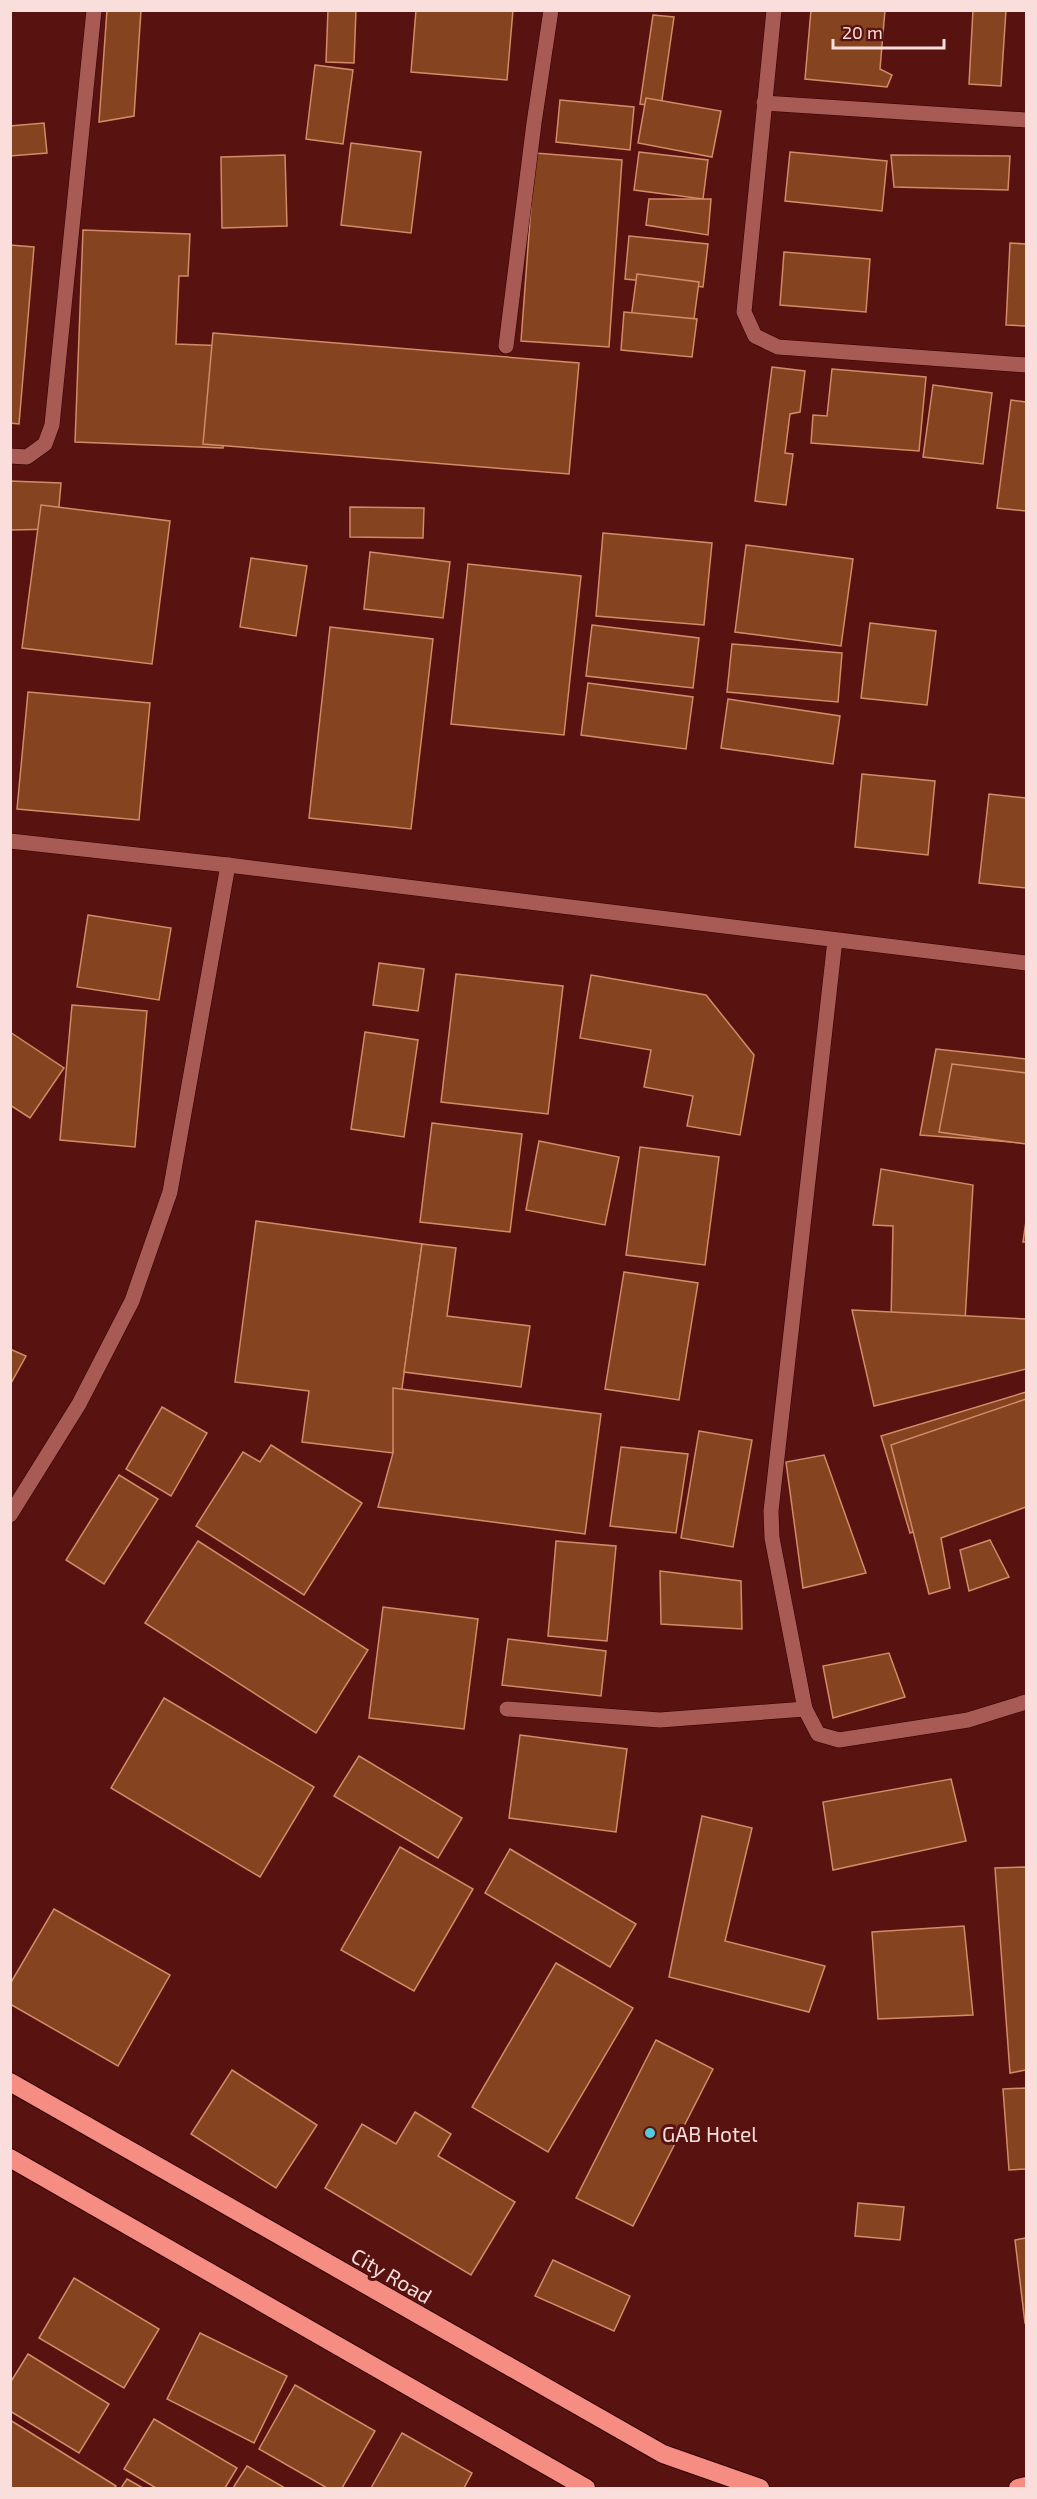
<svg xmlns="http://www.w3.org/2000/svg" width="1037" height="2499" font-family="'Exo 2',sans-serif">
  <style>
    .building { fill: #854320; stroke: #d38b67; stroke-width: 1.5 }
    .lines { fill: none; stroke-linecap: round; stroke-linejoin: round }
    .lane-casing { stroke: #340102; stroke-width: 16 }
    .street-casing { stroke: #340102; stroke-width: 16 }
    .highway-casing { stroke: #340102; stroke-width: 20 }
    .lane { stroke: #a85b54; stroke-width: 15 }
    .street { stroke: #a85b54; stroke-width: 15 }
    .highway { stroke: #f68d83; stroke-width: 18 }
    .poi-dot { fill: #53cbda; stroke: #581210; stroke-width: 2 }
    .labels { text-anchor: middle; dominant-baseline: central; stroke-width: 6; stroke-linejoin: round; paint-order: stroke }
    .poi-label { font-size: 21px; fill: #f9dedb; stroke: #581210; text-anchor: start }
    .street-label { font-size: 21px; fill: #f9dedb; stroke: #581210 }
  </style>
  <rect width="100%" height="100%" fill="#581210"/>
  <g class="building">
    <polygon points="107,10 141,10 134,116 99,122"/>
    <polygon points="328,10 356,10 354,63 326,62"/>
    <polygon points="416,10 513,10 507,80 411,72"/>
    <polygon points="811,10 885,10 880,69 892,75 887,87 805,79"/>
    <polygon points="973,10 1006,10 1001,86 969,84"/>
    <polygon points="653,15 674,17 661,107 640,104"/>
    <polygon points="315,65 353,70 343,144 306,139"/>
    <polygon points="646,98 721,111 712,157 638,143"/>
    <polygon points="560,100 634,107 630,150 556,142"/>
    <polygon points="44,123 47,153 10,156 10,126"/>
    <polygon points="351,143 421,152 411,233 341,225"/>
    <polygon points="639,152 708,160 703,199 634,190"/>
    <polygon points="790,152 887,161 882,211 785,201"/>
    <polygon points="535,153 622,160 609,347 521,341"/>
    <polygon points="285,155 287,226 222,228 221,157"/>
    <polygon points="891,155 1010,156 1008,190 894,187"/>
    <polygon points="649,199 711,199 708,235 646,225"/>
    <polygon points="83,230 190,234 188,276 179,276 176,344 227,346 223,448 75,442"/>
    <polygon points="629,236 708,244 703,287 625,279"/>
    <polygon points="1010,243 1026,244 1026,326 1006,325"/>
    <polygon points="10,245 34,247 19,424 10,423"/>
    <polygon points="784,252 870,259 866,312 780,305"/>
    <polygon points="637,274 699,282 693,326 631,318"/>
    <polygon points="624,312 697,319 692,357 621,350"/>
    <polygon points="213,333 579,363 569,474 203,444"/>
    <polygon points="772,367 805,371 800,412 790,414 785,453 793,454 786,505 755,501"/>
    <polygon points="832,369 926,377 919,451 811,443 813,415 827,416"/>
    <polygon points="933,385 992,393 983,464 923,457"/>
    <polygon points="1011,400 1026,402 1026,511 997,508"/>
    <polygon points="10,481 61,483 57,529 10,530"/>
    <polygon points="41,505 170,521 152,664 22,648"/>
    <polygon points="350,507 424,508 423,538 350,537"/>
    <polygon points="603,533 712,543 704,625 596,616"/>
    <polygon points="746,545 853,559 841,646 735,632"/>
    <polygon points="370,552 450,562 443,618 364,609"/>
    <polygon points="251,558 307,566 296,636 240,627"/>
    <polygon points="468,564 581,576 564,735 451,724"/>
    <polygon points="870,623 936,631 927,705 861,698"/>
    <polygon points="592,625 699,638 693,688 586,676"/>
    <polygon points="330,627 433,639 411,829 309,818"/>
    <polygon points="732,644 842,653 838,702 727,692"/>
    <polygon points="588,683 693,697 686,749 581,735"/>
    <polygon points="28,692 150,703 139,820 17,809"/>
    <polygon points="728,699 840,716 833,764 721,748"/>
    <polygon points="862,774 935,781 928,855 855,847"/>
    <polygon points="989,794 1026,798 1026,888 979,883"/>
    <polygon points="88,915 171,928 159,1000 77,987"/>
    <polygon points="379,963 424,969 418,1011 373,1005"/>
    <polygon points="456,974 563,986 548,1114 441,1102"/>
    <polygon points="591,975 706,995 754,1055 740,1135 687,1126 693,1096 644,1087 651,1050 580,1038"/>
    <polygon points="72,1005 147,1011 135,1147 60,1140"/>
    <polygon points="10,1032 64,1068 30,1118 10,1105"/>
    <polygon points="365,1032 418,1040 404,1137 351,1129"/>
    <polygon points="936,1049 1026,1059 1026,1143 920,1135"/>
    <polygon points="952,1064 1026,1073 1026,1144 939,1132"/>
    <polygon points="432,1123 522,1134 510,1232 420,1222"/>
    <polygon points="539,1141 619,1157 605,1225 526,1210"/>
    <polygon points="640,1147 719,1157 705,1265 626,1255"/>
    <polygon points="881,1169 973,1185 965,1321 891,1321 893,1226 873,1225"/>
    <polygon points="256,1221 422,1244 393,1453 302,1442 309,1391 235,1382"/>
    <polygon points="1026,1221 1026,1242 1023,1242"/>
    <polygon points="422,1244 456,1248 447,1316 530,1326 521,1387 404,1372"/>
    <polygon points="624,1272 698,1283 679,1400 605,1389"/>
    <polygon points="852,1310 1026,1319 1026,1369 874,1406"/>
    <polygon points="10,1349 26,1356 10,1385"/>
    <polygon points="393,1388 601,1414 585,1534 378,1507 393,1453"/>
    <polygon points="1026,1392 1026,1498 910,1533 881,1436"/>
    <polygon points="1026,1399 1026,1507 941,1538 950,1588 929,1594 891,1445"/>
    <polygon points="162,1407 207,1433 171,1496 126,1469"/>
    <polygon points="699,1431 752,1440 733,1547 681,1538"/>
    <polygon points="271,1445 362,1503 304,1595 196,1526 243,1452 260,1462"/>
    <polygon points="621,1447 688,1454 676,1533 610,1526"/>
    <polygon points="824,1455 866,1573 803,1588 786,1462"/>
    <polygon points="119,1475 158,1499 104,1584 66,1560"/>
    <polygon points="990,1540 1009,1577 969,1591 960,1550"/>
    <polygon points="198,1541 368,1650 316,1733 145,1623"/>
    <polygon points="556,1541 616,1546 607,1641 548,1636"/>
    <polygon points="660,1571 741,1581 742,1629 661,1624"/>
    <polygon points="383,1607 478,1619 464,1729 369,1718"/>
    <polygon points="508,1639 606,1651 601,1696 502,1685"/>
    <polygon points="889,1653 905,1697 833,1718 823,1666"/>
    <polygon points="164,1698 314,1787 260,1877 111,1788"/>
    <polygon points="520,1735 627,1749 616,1832 509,1818"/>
    <polygon points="359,1756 462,1818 438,1858 334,1796"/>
    <polygon points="951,1779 966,1841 833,1870 823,1802"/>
    <polygon points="702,1816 752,1828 725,1941 825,1966 809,2012 669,1977"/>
    <polygon points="400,1847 473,1889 414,1991 341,1950"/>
    <polygon points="510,1849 636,1924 610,1967 485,1893"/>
    <polygon points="1026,1867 1026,2070 1010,2073 995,1868"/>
    <polygon points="54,1909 170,1975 118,2066 10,2004 10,1984"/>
    <polygon points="964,1926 973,2015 878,2019 872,1932"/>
    <polygon points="556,1963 633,2008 548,2152 472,2107"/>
    <polygon points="656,2040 713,2069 633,2226 576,2198"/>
    <polygon points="232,2070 317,2125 276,2188 191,2134"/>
    <polygon points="1026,2088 1026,2169 1009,2170 1003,2089"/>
    <polygon points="415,2112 451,2134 438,2156 515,2202 471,2275 325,2188 362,2124 396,2144"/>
    <polygon points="858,2203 904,2207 900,2240 855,2236"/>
    <polygon points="1026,2238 1026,2323 1025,2323 1015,2240"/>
    <polygon points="553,2260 630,2296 614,2331 535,2296"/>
    <polygon points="74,2278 159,2329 124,2388 39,2338"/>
    <polygon points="200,2333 287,2376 254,2443 167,2399"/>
    <polygon points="28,2354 109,2404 79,2453 10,2411 10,2383"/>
    <polygon points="295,2385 375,2431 342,2488 327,2488 259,2449"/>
    <polygon points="154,2419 237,2468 225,2488 156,2488 124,2469"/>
    <polygon points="10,2420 116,2486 114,2488 10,2488"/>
    <polygon points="402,2433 472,2473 464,2488 371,2488"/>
    <polygon points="247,2466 285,2488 233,2488"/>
    <polygon points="127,2479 143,2488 121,2488"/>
  </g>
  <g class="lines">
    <g class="lane-casing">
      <g id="lane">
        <polyline points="506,346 534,123 551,10"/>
        <polyline points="507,1709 660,1720 805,1709"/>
      </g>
    </g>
    <g class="street-casing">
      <g id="street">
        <polyline points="774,10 744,312 755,336 778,347 1026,365"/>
        <polyline points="764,103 1026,120"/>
        <polyline points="10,456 27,457 45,444 52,425 94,10"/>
        <polyline points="10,841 228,865 1026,963"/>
        <polyline points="835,940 771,1511 772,1538 805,1709 818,1734 839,1740 968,1720 1026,1702"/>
        <polyline points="10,1515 79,1404 132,1301 170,1192 228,865"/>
      </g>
    </g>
    <g class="highway-casing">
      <g id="highway">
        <polyline points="10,2082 663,2454 760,2488"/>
        <polyline points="10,2158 586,2488"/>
        <polyline points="1018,2488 1026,2486"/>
      </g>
    </g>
    <use href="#lane" class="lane"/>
    <use href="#street" class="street"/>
    <use href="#highway" class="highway"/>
  </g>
  <circle class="poi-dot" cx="650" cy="2133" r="6"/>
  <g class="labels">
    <g class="poi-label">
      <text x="662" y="2133">GAB Hotel</text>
    </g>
    <g class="street-label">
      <text transform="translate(392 2275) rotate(30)">City Road</text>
    </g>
  </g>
  <rect width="1037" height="2499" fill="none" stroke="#f9dedb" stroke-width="24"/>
  <path d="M833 39v9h111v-9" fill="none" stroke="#f9dedb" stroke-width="3"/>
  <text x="842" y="39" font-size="18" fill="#f9dedb" stroke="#581210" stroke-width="4.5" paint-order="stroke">20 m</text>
</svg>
